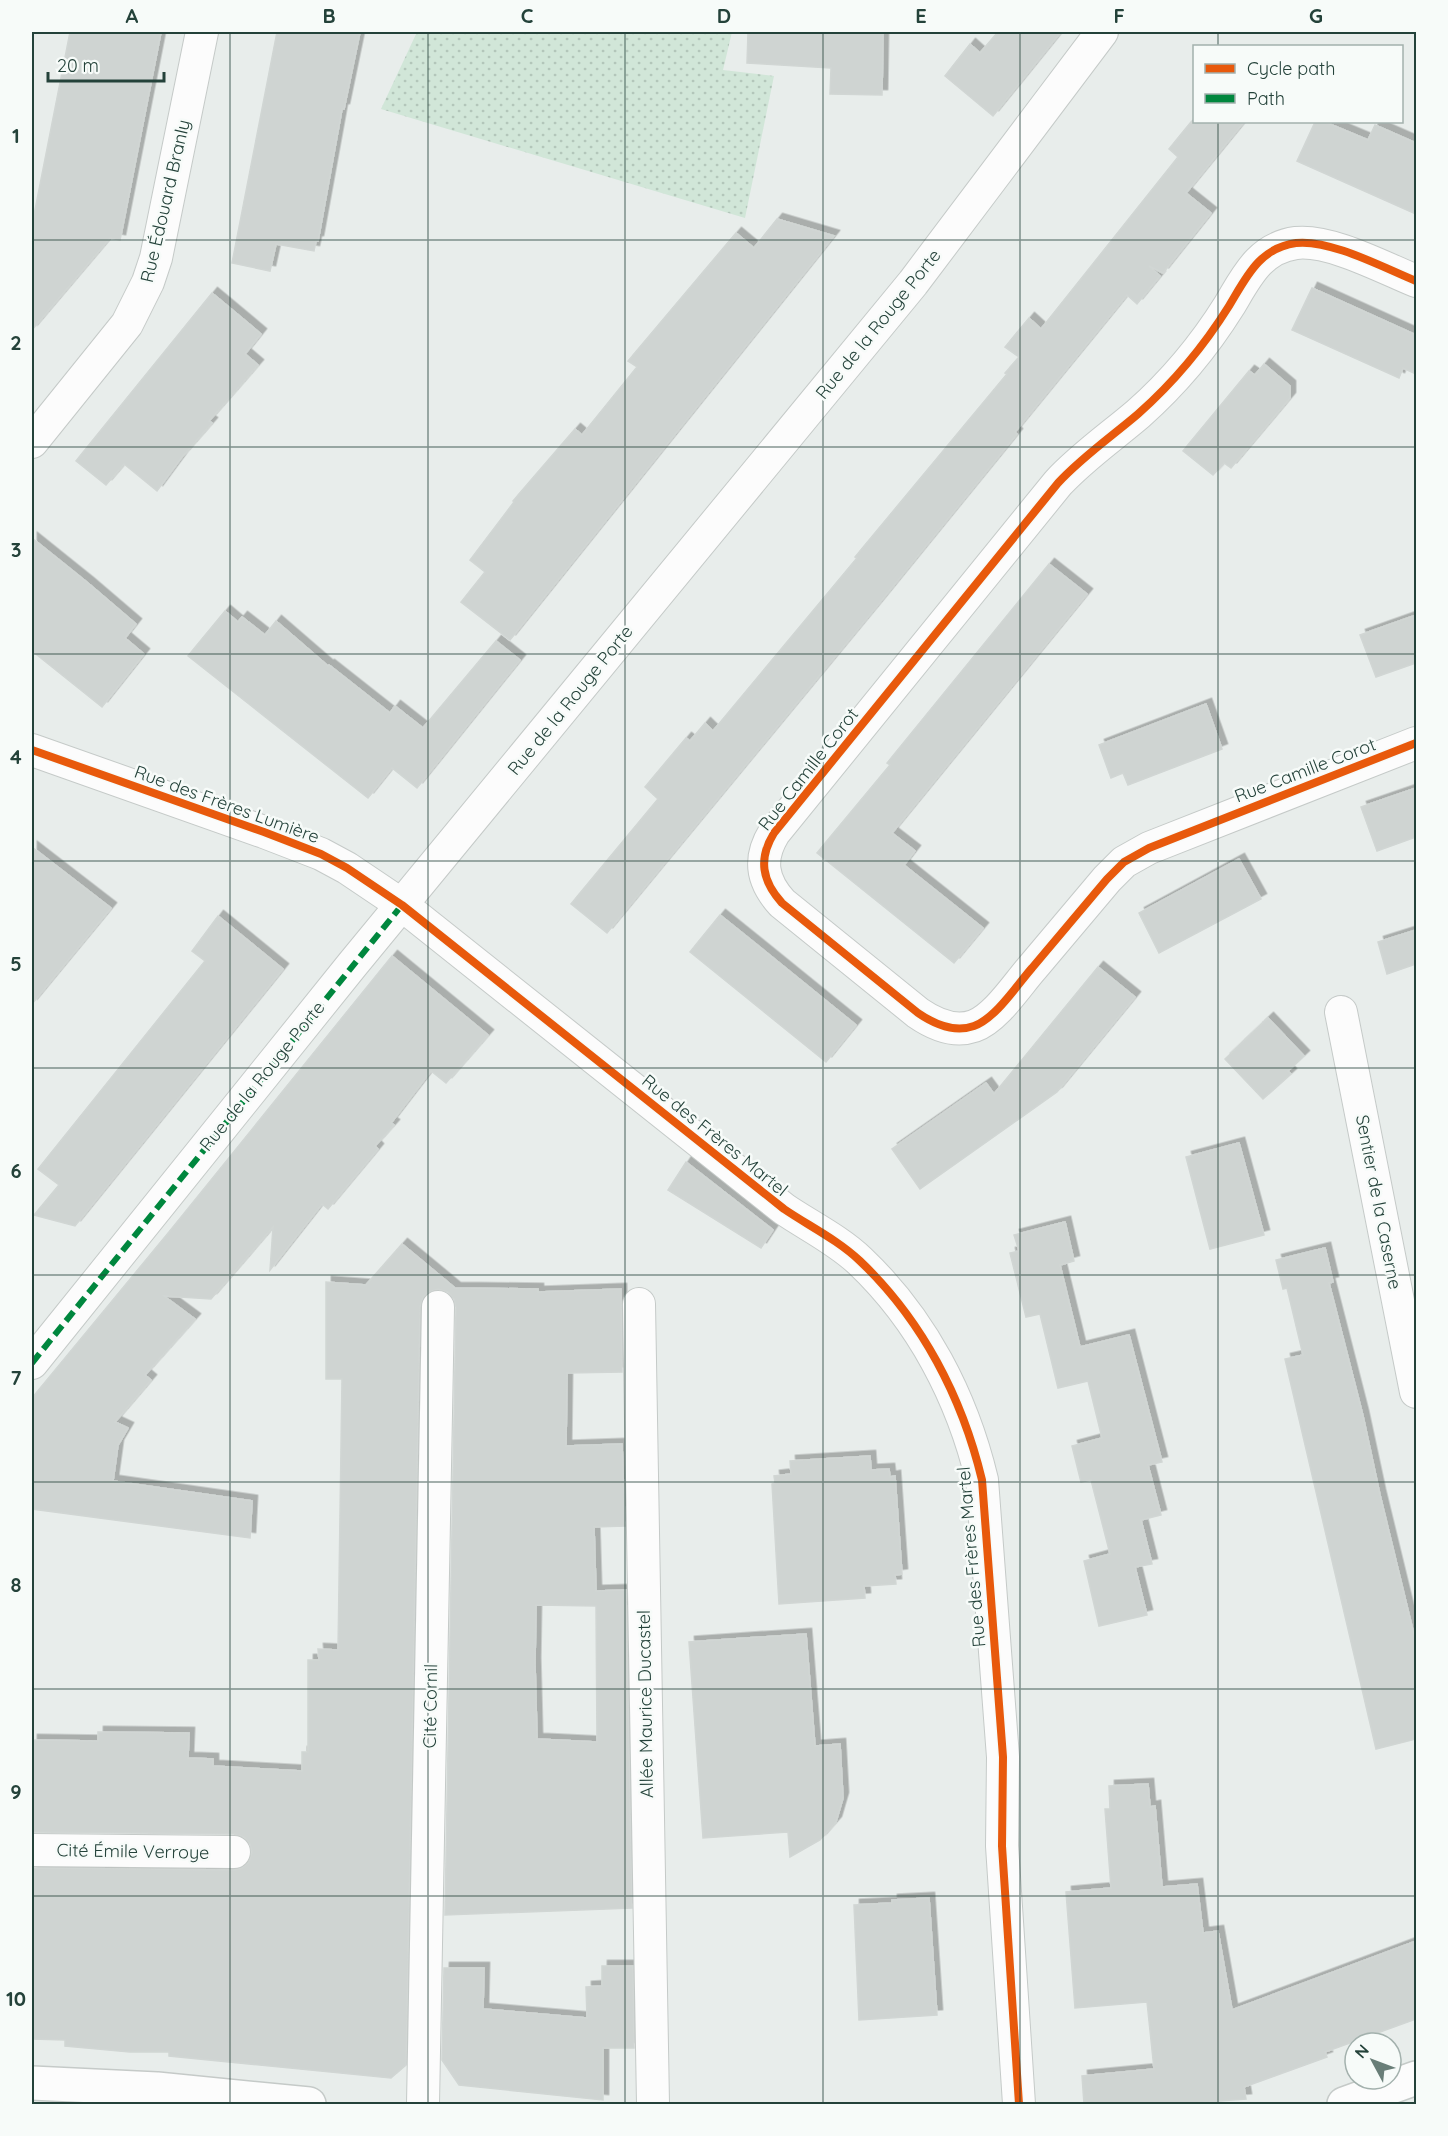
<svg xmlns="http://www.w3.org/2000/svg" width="1448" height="2136" font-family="Quicksand,sans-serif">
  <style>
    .grass { fill: url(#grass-dots) }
    .building { fill: #cfd4d2; stroke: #d1d6d4; stroke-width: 1.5; fill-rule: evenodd; filter: url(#shadow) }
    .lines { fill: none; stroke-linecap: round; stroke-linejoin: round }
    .minor-casing { stroke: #c5cac8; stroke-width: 34 }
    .tertiary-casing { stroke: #c5cac8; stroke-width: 36 }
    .minor { stroke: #fcfcfc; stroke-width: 32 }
    .tertiary { stroke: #fcfcfc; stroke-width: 33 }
    .quiet { stroke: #00873e; stroke-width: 6; stroke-dasharray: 12 6; stroke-linecap: butt }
    .cycleway-casing { stroke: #f7fbf9; stroke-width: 11 }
    .cycleway { stroke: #e8590c; stroke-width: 8 }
    .grid { fill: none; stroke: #24423a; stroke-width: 1.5; stroke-opacity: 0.55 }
    .labels { text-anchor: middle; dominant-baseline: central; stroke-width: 5; stroke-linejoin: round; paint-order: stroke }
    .street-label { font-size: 18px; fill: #24423a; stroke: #f7fbf9 }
    .neatline { fill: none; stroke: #24423a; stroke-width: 2 }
    .grid-label { font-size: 20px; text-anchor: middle; font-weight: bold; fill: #24423a }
  </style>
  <defs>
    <pattern id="grass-dots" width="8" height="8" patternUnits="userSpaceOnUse" patternTransform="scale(1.5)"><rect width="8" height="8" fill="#d1e6d8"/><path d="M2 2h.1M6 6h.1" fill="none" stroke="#b3c6ba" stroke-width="1.8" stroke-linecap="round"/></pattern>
    <filter id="shadow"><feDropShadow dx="5.5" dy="-5.5" stdDeviation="0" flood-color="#0004"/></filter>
  </defs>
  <rect width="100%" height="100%" fill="#e8edeb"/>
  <polygon class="grass" points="417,32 732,32 723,70 774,76 745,218 381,109"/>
  <g class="building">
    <polygon points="70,32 161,32 120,240 110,238 32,330 32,225"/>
    <polygon points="277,32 360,32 344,109 342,109 318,241 316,241 314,251 276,244 270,271 232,263"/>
    <polygon points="748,32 883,32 882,95 830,94 831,68 747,63"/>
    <polygon points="998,32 1061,32 993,116 945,76 970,44 980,53"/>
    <polygon points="1191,122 1244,122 1186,193 1211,213 1163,273 1149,266 1160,276 1137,304 1127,295 1015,432 1017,434 877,606 607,933 571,904 658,799 645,787 686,738 690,741 705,723 713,731 857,558 855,557 1007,374 1005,373 1019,357 1005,347 1029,318 1041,329 1178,157 1169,149"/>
    <polygon points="1315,122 1325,122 1368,140 1375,125 1416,143 1416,214 1297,161"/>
    <polygon points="777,219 834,236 510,640 461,602 485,572 470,560 514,502 513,501 575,429 582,435 637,367 628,361 736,233 754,248"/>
    <polygon points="1312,288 1416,335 1416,374 1403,368 1399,378 1292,330"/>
    <polygon points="212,293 261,334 245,354 258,365 209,421 212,423 182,457 157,491 124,464 106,485 76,461"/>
    <polygon points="1264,364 1290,386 1290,398 1231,468 1224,463 1213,475 1183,451 1249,371 1255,375"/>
    <polygon points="32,538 88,583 136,624 125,638 144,654 102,707 32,651"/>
    <polygon points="1049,564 1087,594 892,833 915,851 904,865 983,928 954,963 817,853 890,765 887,763"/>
    <polygon points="225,611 238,622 242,617 265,635 276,621 328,666 329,665 390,713 395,706 423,728 496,641 520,660 417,788 392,768 368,798 188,656"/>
    <polygon points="1416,615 1416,663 1376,677 1360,635"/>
    <polygon points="1206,704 1222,749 1128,785 1123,773 1111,778 1099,745"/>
    <polygon points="1416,788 1416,837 1377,851 1361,807"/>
    <polygon points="32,847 111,908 32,1004"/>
    <polygon points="1239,859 1261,899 1159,953 1139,913"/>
    <polygon points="720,915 856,1025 826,1062 690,952"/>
    <polygon points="218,916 283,969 75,1226 34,1215 59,1185 38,1169 205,961 192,951"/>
    <polygon points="1416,930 1416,964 1387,974 1378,942"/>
    <polygon points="392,956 488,1035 446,1083 431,1071 391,1123 394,1125 375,1146 378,1149 328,1209 322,1204 270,1270 273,1227 211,1299 164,1296 195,1319 145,1375 151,1380 115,1422 128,1428 118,1445 113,1481 252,1501 250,1538 32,1509 32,1398 169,1232"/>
    <polygon points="1098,967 1135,997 1057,1092 920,1189 892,1149 986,1083 994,1094"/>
    <polygon points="1268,1018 1304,1056 1288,1071 1291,1074 1263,1099 1225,1059"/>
    <polygon points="1239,1143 1264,1235 1210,1249 1186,1157"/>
    <polygon points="686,1162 773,1230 761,1248 668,1190"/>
    <polygon points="1065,1222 1074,1261 1060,1265 1080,1347 1129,1335 1162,1462 1148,1465 1161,1515 1141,1520 1152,1564 1135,1567 1147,1615 1099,1626 1084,1561 1110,1554 1091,1480 1081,1482 1072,1446 1102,1438 1088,1381 1058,1388 1040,1314 1026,1317 1010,1253 1019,1251 1014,1235"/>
    <path d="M402,1244l53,44 83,1v3l83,-3 1,83 -55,1 -1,73 56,-2 3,82 -31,1 2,64 30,-1 6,318 -187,7 11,-608 -2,-8 -6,-7 -10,-3 -9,3 -6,5 -3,10 -14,758 -15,13 -222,-22v-4h-39l-65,-6v-6l-33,-1v-171l202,2 8,-2 7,-6 3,-10 -2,-8 -6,-7 -10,-3 -202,-2v-92l66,1v-9l91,1 -1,25 25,1v7l89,5v-19h6v-92h11l-1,-11 20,1 4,-271h-16v-97l40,3zM536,1605l60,1 1,136 -60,-3 -2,-76z"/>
    <polygon points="1325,1248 1333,1282 1329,1283 1363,1416 1380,1495 1416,1643 1416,1739 1376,1749 1285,1359 1303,1355 1287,1288 1283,1289 1276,1260"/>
    <polygon points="870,1456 871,1470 889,1469 890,1477 895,1476 902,1574 895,1575 896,1584 864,1586 865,1598 779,1604 772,1484 775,1483 774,1476 791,1474 790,1461"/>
    <polygon points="806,1634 815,1746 840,1744 843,1798 836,1822 820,1840 790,1857 788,1832 703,1838 689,1642"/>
    <polygon points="1148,1784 1150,1807 1155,1806 1162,1887 1197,1884 1203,1933 1218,1931 1232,2010 1416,1941 1416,2019 1325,2052 1327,2057 1244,2087 1246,2099 1179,2104 1084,2104 1082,2076 1154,2069 1147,2002 1075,2008 1066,1892 1111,1888 1105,1809 1110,1809 1109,1786"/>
    <polygon points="929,1898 937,2015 859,2020 854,1905 892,1903 892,1900"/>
    <polygon points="602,1966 633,1966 634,2048 603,2048 603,2100 459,2085 442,2060 444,1968 484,1968 483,2009 587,2018 586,1987 602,1986"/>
  </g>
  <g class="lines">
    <g class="minor-casing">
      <g id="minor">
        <path d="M1416,281c-32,-13 -86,-42 -120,-38 -37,5 -50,35 -67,63 -25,40 -56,77 -91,108 -27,23 -56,43 -80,69l-284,350c-16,26 -12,48 8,70l136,110c16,11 36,20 56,13 22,-8 43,-41 58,-58 25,-30 50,-59 75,-89l17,-17 25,-14 267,-105"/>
        <polyline points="32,442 127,324 148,282 156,258 202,32"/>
        <path d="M32,750l232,82 57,22 26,14 55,37 382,304c25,17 54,31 76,52 62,59 102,136 122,219l21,277 -1,89 17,258"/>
        <polyline points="1341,1012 1416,1392"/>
        <polyline points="639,1304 653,2104"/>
        <polyline points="32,1363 352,965 913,283 1102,32"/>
        <polyline points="32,1850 234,1852"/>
        <polyline points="423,2104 438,1307"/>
      </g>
    </g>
    <g class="tertiary-casing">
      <g id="tertiary">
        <polyline points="32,2083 157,2089 309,2104"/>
        <polyline points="1344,2104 1416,2078"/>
      </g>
    </g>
    <use href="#minor" class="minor"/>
    <use href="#tertiary" class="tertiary"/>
    <polyline class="quiet" points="32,1363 402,905"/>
    <g class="cycleway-casing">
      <g id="cycleway">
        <path d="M1416,281c-32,-13 -86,-42 -120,-38 -37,5 -50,35 -67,63 -25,40 -56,77 -91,108 -27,23 -56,43 -80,69l-284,350c-16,26 -12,48 8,70l136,110c16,11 36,20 56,13 22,-8 43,-41 58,-58 25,-30 50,-59 75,-89l17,-17 25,-14 267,-105"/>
        <path d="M32,750l232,82 57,22 26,14 55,37 382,304c25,17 54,31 76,52 62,59 102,136 122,219l21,277 -1,89 17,258"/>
      </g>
    </g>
    <use href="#cycleway" class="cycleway"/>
  </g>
  <path class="grid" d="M230,32v2072M428,32v2072M625,32v2072M823,32v2072M1020,32v2072M1218,32v14M1218,122v1982M32,240h1384M32,447h1384M32,654h1384M32,861h1384M32,1068h1384M32,1275h1384M32,1482h1384M32,1689h1384M32,1896h1384"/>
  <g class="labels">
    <g class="street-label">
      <text transform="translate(165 201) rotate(-77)">Rue Édouard Branly</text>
      <text transform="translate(878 324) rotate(-51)">Rue de la Rouge Porte</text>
      <text transform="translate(570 700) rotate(-51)">Rue de la Rouge Porte</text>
      <text transform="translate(808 769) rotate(-52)">Rue Camille Corot</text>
      <text transform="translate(1305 770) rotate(-21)">Rue Camille Corot</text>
      <text transform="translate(227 804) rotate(20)">Rue des Frères Lumière</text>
      <text transform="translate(262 1076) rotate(-51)">Rue de la Rouge Porte</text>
      <text transform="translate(715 1135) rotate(39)">Rue des Frères Martel</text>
      <text transform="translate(1379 1202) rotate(79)">Sentier de la Caserne</text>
      <text transform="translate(971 1557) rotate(-95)">Rue des Frères Martel</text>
      <text transform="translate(645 1704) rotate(-91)">Allée Maurice Ducastel</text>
      <text transform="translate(430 1706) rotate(-89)">Cité Cornil</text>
      <text transform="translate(133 1851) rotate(1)">Cité Émile Verroye</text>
    </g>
  </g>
  <rect width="1448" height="2136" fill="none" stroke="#f7fbf9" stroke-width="66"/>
  <rect x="1193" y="45" width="210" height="78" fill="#f7fbf9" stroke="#a3b1ad" stroke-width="1.5"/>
  <rect x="1205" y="64" width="30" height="9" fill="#e8590c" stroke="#a3b1ad" stroke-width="1.5"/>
  <text x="1247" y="75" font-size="18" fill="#24423a">Cycle path</text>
  <rect x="1205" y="94" width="30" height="9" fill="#00873e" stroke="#a3b1ad" stroke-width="1.5"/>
  <text x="1247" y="105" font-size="18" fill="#24423a">Path</text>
  <g transform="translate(1373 2061) rotate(311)"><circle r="28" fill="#f7fbf9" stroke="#a3b1ad" stroke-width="1.5"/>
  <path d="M0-4.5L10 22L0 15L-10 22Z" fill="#697e78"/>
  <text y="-9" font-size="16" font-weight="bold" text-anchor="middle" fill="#24423a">N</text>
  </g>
  <path d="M48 72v9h116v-9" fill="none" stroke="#24423a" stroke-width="3"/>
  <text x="57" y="72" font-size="18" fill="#24423a" stroke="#f7fbf9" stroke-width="4.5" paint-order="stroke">20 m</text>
  <rect x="33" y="33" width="1382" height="2070" class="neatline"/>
  <g class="grid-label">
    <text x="132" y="23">A</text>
    <text x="329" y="23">B</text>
    <text x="527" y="23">C</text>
    <text x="724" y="23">D</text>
    <text x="921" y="23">E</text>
    <text x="1119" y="23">F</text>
    <text x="1316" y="23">G</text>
    <text x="16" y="143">1</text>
    <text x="16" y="350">2</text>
    <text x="16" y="557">3</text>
    <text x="16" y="764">4</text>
    <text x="16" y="971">5</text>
    <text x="16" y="1178">6</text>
    <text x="16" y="1385">7</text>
    <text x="16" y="1592">8</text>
    <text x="16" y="1799">9</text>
    <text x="16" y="2006">10</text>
  </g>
</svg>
